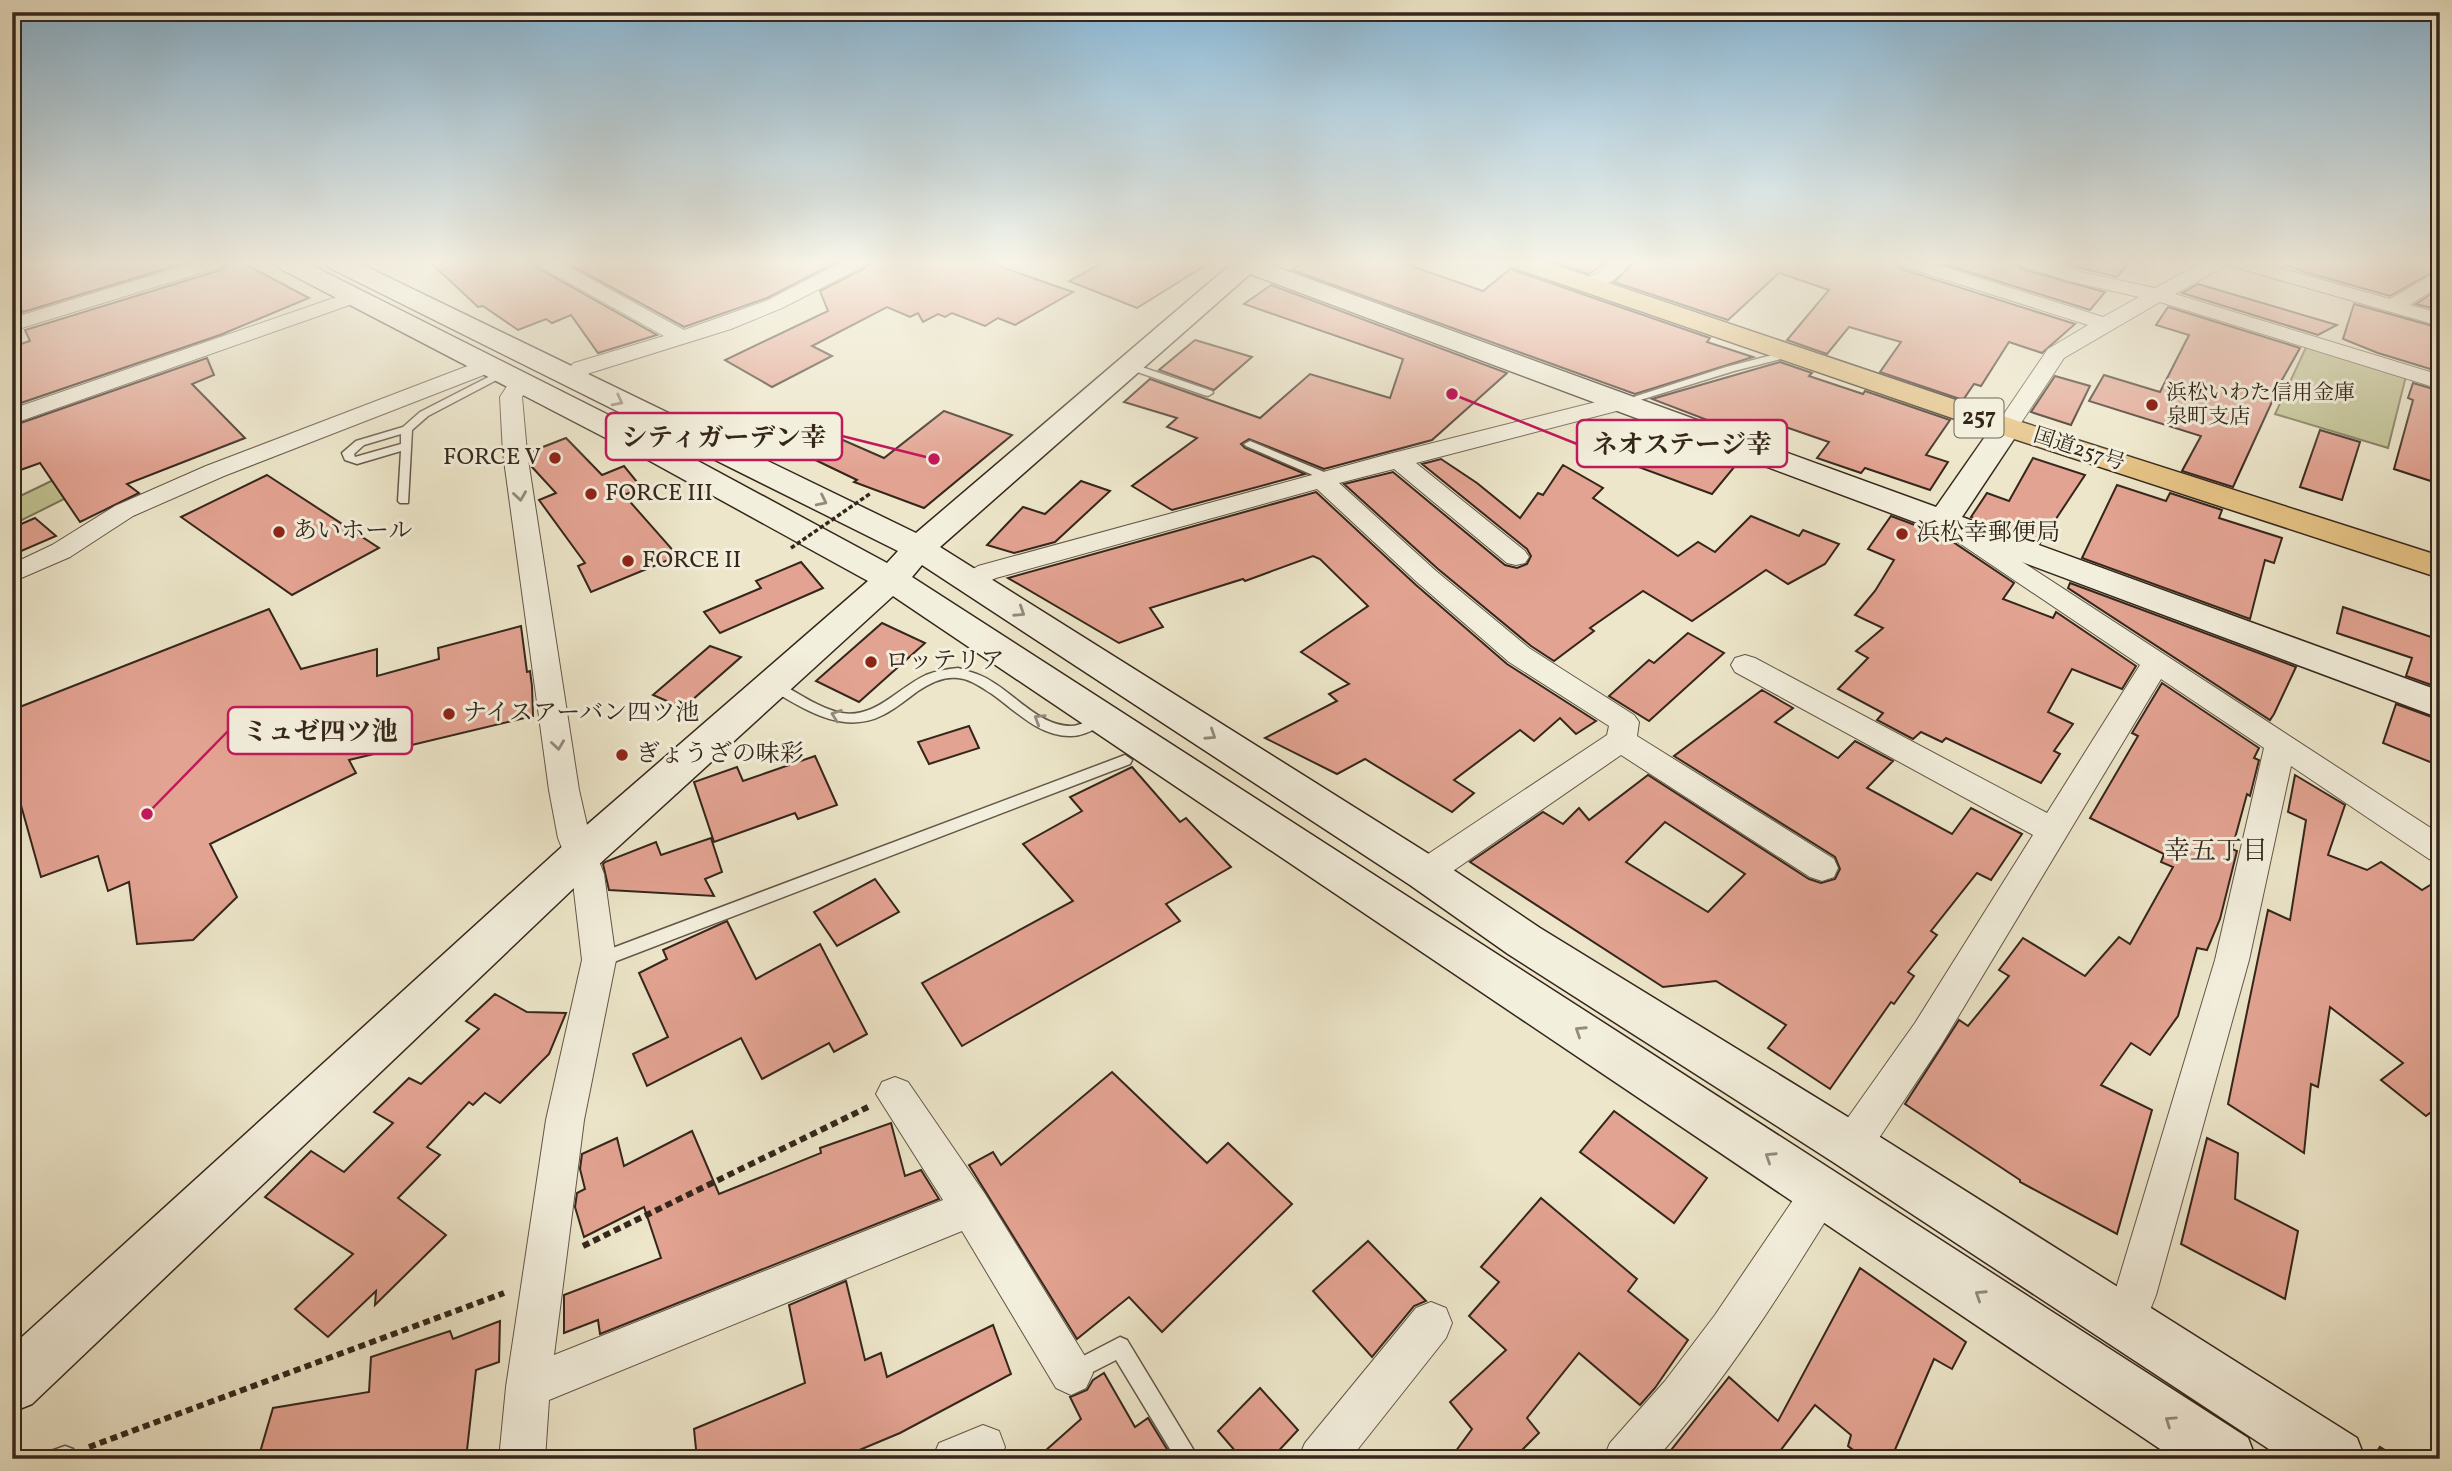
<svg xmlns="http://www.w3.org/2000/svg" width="2452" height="1471" font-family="Vollkorn,'Noto Serif JP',serif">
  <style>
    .green { fill: #c0c391; stroke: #7a7456; stroke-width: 2 }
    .building { fill: #e3a392; stroke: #35261b; stroke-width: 2; fill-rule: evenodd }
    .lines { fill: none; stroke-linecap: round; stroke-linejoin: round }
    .lane-casing { stroke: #635647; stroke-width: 3 }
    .street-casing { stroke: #635647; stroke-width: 2 }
    .secondary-casing { stroke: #35261b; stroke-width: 3 }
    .highway-casing { stroke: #35261b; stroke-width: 3 }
    .path { stroke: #35261b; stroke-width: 6; stroke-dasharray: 7 4.5; stroke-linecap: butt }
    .lane { fill: #f3efdd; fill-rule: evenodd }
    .street { fill: #f3efdd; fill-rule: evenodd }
    .secondary { fill: #f3efdd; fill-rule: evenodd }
    .highway { fill: #e6c385; fill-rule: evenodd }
    .path-bridge { stroke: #35261b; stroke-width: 3.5; stroke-dasharray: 4.5 2.5; stroke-linecap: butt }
    .oneway { stroke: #948a7c }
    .poi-dot { fill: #8f2418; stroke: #f3efdd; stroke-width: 2.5 }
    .labels { text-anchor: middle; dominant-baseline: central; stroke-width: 6; stroke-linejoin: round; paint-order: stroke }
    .far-poi-label { font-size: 21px; fill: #35261b; stroke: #f3efdd; text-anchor: start }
    .far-street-label { font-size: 21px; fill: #35261b; stroke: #f3efdd }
    .shield { fill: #f3efdd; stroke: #6e6255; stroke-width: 2 }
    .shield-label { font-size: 23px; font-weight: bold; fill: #35261b }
    .poi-label { font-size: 24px; fill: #35261b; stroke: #f3efdd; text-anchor: start }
    .neighbourhood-label { font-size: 26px; fill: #35261b; stroke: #f3efdd }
    .leader { fill: none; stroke: #c2185b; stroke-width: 2.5 }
    .callout-dot { fill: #c2185b; stroke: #f3efdd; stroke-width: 2.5 }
    .callout { fill: #f3efdd; stroke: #c2185b; stroke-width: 2.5 }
    .callout-label { font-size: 26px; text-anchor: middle; font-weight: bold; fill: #35261b }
  </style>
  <rect width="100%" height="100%" fill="#ede6ca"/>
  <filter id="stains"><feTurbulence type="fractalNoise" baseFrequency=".00286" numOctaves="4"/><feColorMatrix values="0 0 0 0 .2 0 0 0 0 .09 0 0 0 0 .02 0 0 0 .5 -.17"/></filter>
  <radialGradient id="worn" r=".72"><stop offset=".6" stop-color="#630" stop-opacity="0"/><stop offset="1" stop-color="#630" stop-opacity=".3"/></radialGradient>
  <g class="green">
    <polygon points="2308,343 2406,376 2388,448 2275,414"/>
    <polygon points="167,425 160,451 12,525 12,500"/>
  </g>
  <g class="building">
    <polygon points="12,262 188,262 23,312 12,295"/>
    <polygon points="229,262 241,262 309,298 220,335 12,406 12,347 30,341 25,330 224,269"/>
    <polygon points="430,262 533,262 538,268 657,335 598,353 571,315 552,323 546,319 518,330 483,306 478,307"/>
    <polygon points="565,262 837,262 767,298 684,327"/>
    <polygon points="870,262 987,262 1073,292 1015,325 998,318 985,326 952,313 945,317 938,314 923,322 918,313 910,317 887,307 812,346 832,356 772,387 725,360 828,311 820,291 865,268"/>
    <polygon points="1104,262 1211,262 1137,308 1069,281"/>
    <polygon points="1303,262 1400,262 1483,291 1510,269 1710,338 1707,342 1753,357 1635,394 1292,270"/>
    <polygon points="1554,262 1606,262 1589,274"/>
    <polygon points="1634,262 1748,262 1760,265 1760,262 1896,262 1901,269 2075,324 2042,353 2009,342 1981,386 1974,384 1963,400 1880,372 1901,342 1849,327 1827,354 1787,340 1829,290 1779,273 1728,320 1614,282"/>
    <polygon points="1937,262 2016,262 2021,269 2105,292 2090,310"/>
    <polygon points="2057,262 2130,262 2117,277"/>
    <polygon points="2286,262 2440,262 2440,268 2390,296 2305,272 2286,265"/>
    <polygon points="2198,284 2337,325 2318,335 2182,293"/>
    <polygon points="1271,285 1507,373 1432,440 1324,469 1249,439 1241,444 1245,448 1305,474 1172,510 1132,486 1197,438 1167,427 1177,418 1124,402 1150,379 1260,418 1310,374 1390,398 1403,359 1244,304"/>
    <polygon points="2440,288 2440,310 2416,304"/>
    <polygon points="2354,304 2440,328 2440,372 2378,353 2343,339"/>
    <polygon points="2168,307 2300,348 2282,380 2233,487 2182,471 2201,436 2089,401 2104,375 2160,392 2189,335 2156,325"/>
    <polygon points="1195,340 1252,357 1214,390 1159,370"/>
    <polygon points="207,358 214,375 192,384 245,438 127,484 139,493 80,522 40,463 12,473 12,426"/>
    <polygon points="1780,362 1812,373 1809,376 1863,394 1865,391 1950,420 1926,455 1948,462 1930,490 1865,468 1861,473 1817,458 1829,442 1771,422 1757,439 1652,399"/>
    <polygon points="2055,376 2090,386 2071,425 2031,412"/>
    <polygon points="2413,383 2440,391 2440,484 2394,469 2413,400 2408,398"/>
    <polygon points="944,411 1012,435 924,508 854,482 857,480 805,455 797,460 768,447 804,423 884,458"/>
    <polygon points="1633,420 1740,460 1712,494 1595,451"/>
    <polygon points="2320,430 2360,442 2342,500 2300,487"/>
    <polygon points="566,438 602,475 624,466 642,488 624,495 678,556 591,592 578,566 585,563 539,500 556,493 532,467 530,452"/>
    <polygon points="2033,458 2085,475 2040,543 1971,517 1987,493 2009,501"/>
    <polygon points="1441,459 1477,483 1520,518 1538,493 1543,495 1563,465 1603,488 1593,498 1678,556 1698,542 1715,552 1751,516 1799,536 1803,530 1839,544 1825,564 1788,584 1766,570 1692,621 1643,591 1590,628 1594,631 1554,661 1531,646 1438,569 1344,484 1393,472 1505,565 1517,568 1527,564 1531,556 1527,549 1422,464"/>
    <polygon points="267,475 379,548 292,595 181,517"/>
    <polygon points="1081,481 1110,491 1055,542 1014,553 987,545 1023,507 1045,514"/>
    <polygon points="2117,485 2166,501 2170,493 2222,510 2219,518 2282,538 2274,563 2265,560 2250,619 2082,558"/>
    <polygon points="1316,492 1416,585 1507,664 1596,721 1576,734 1560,718 1534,741 1520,730 1454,780 1474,793 1452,812 1365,759 1337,774 1265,738 1337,701 1329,694 1349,684 1301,652 1368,606 1320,559 1313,556 1245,581 1243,579 1150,608 1163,627 1119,643 1008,578"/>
    <polygon points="1891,516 1944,536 2014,583 2003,599 2053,618 2056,612 2136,666 2122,689 2072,669 2048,712 2073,724 2054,751 2060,754 2041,783 1946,738 1942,742 1921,732 1913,739 1877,720 1883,713 1838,689 1868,658 1856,651 1883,628 1855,615 1875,591 1894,560 1868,549"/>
    <polygon points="35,518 56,536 12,555 12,528"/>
    <polygon points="801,562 823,588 720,633 704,612 761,588 756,581"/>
    <polygon points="2070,583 2296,667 2274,714 2270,720 2068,588"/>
    <polygon points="2343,607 2440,640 2440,688 2406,676 2412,658 2337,633"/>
    <polygon points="269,609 301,669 377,649 377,676 439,659 438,648 521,626 527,672 530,671 532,686 533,716 349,760 356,773 210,844 237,897 193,940 137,944 129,882 108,891 98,856 41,877 12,773 12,710"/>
    <polygon points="882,623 925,643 859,702 816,681"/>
    <polygon points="1688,633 1724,653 1649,721 1609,696 1649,660 1654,663"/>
    <polygon points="710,646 741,657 683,708 653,695"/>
    <polygon points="2162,683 2259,748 2254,758 2259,760 2250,796 2247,794 2232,849 2237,851 2220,919 2207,950 2197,948 2178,1016 2150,1055 2131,1043 2101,1085 2152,1110 2117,1234 2020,1182 2020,1180 1905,1104 1959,1020 1968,1026 2009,976 1999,970 2023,938 2085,976 2119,937 2130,944 2173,867 2161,862 2164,854 2090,818 2138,736 2132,733"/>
    <path d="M1762,690l31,18 -18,14 63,36 17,-17 38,20 -26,27 85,46 19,-26 51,26 -31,46 -14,-7 -46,58 6,4 -29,37 6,4 -20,28 -3,-2 -61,87 -62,-41 18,-23 -70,-44 -53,6 -193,-125 73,-50 20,12 16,-16 10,12 59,-45 161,104 12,4 14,-4 5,-10 -5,-12 -161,-101zM1665,822l80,52 -37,38 -82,-50z"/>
    <polygon points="2396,704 2440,720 2440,766 2383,743"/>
    <polygon points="969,726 979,748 929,764 918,742"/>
    <polygon points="815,756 837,805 798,819 795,813 714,842 694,782 737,767 743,781"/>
    <polygon points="1132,767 1180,822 1186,818 1231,867 1166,904 1180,921 962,1046 922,983 1073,901 1023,844 1082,811 1070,797"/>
    <polygon points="2295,775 2345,805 2328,855 2367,870 2381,862 2422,890 2440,879 2440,1105 2426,1116 2381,1080 2403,1063 2330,1007 2318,1087 2311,1084 2304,1153 2228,1104 2268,910 2290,920 2306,820 2288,812"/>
    <polygon points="711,838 722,872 705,879 714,896 609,890 603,864 605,862 656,842 661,855"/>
    <polygon points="875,879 899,912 837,946 814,912"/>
    <polygon points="727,921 756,979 820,944 867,1034 834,1052 829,1043 762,1079 741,1038 647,1086 633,1054 668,1037 639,973 667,959 663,950"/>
    <polygon points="495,994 527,1012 566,1013 549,1054 500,1103 485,1093 473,1105 469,1102 427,1147 440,1155 398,1198 446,1235 375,1305 376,1291 328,1337 295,1309 353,1254 265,1197 311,1151 344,1172 393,1123 374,1112 409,1078 421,1084 479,1029 466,1021"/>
    <polygon points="1112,1072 1207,1163 1228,1143 1292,1204 1162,1332 1129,1297 1077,1339 969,1165 993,1152 1001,1165"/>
    <polygon points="1614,1111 1707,1178 1674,1223 1580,1152"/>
    <polygon points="891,1123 905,1176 921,1170 939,1199 600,1334 598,1320 564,1333 564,1295 661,1258 644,1207 584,1237 575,1207 577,1193 585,1189 580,1169 582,1154 617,1138 624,1166 692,1131 719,1194 821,1153 820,1148"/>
    <polygon points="2207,1138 2238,1153 2235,1199 2298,1231 2285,1299 2181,1244"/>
    <polygon points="1541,1198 1637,1279 1628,1291 1688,1340 1655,1388 1640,1405 1579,1353 1527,1418 1539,1433 1513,1459 1450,1459 1472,1429 1450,1402 1506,1350 1469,1316 1499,1282 1481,1267"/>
    <polygon points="1368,1241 1426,1301 1414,1306 1372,1357 1313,1291"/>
    <polygon points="1860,1268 1966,1342 1952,1369 1934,1359 1891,1459 1865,1459 1848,1446 1851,1435 1815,1405 1774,1459 1664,1459 1729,1377 1778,1421"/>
    <polygon points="846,1281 865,1360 881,1353 887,1377 993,1325 1011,1374 900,1433 838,1459 697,1459 694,1429 805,1383 789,1305"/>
    <polygon points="500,1321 499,1362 476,1370 466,1459 258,1459 273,1408 369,1392 371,1357 450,1331 453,1339"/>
    <polygon points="1104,1373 1135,1427 1148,1418 1173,1459 1036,1459 1081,1419 1070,1397 1087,1390 1093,1380"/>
    <polygon points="1260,1388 1298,1430 1271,1459 1242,1459 1218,1431"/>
  </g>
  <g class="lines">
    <g class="lane-casing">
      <g id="lane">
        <polygon points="12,303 17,306 26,323 24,325 16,323 12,316"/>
        <polygon points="1792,350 1796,351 1796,355 1734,371 1624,405 1616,405 1615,403 1726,367"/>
        <polygon points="1127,362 1212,391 1213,393 1208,396 1204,395 1123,367 1122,365"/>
        <path d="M502,370l5,3 -1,2 -78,41 -16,14 -4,73h-8l-2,-2 3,-50 -44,13 -12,-4 -3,-7 14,-12 47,-14 17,-15zM401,434v10l-46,13 -1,-3 10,-9z"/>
        <polygon points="1250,441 1324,472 1329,481 1327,483 1319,483 1315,476 1246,446 1244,444"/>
        <path d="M958,668c13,4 25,7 36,15 23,14 47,43 77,43 10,0 21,-8 31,-11l7,5 -2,3c-11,5 -23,13 -36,13 -31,1 -55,-25 -79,-42 -10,-6 -21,-15 -34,-16 -14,-2 -28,5 -40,13 -11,8 -23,18 -35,24 -41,21 -80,-7 -115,-27l-2,-3 7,-5 5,2c20,11 42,27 64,31 33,6 57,-26 84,-38 10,-4 21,-6 32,-7z"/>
        <polygon points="1125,755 1132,760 1130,764 606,965 600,967 594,965 592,960 594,955"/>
        <polygon points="1120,1337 1127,1340 1199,1459 1176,1459 1116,1360 1073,1382 1066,1379 1063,1372 1066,1365"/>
        <polygon points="65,1446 73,1449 76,1459 48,1459 51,1451"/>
      </g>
    </g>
    <g class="street-casing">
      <g id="street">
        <polygon points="196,262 226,262 223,266 12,331 12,318"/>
        <polygon points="536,262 560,262 684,330 768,300 842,262 867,262 864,266 782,308 731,329 590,373 571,383 563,381 560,376 574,363 664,336 539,266"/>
        <path d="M1610,262h21c-13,17 -31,31 -53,25l-3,-4 3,-4 17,-4z"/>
        <polygon points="1899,262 1929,262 2103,317 2139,297 2069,281 2022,266 2019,262 2049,262 2081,272 2155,288 2204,262 2228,262 2225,266 2175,294 2440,375 2440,389 2160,302 2064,358 2015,432 1999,432 1995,427 2048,349 2088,325 1902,266"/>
        <polygon points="2228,262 2259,262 2390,299 2440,270 2440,285 2410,305 2440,313 2440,326 2231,266"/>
        <polygon points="354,291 361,293 364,297 361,301 12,424 12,409"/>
        <polygon points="486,359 494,361 497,366 494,371 224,476 133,516 70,557 12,582 12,564 52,545 115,506 206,466"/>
        <polygon points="521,375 529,377 532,382 522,397 527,453 579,790 590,838 604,874 616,960 584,1120 554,1355 943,1200 876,1094 882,1082 895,1077 908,1082 985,1194 1086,1358 1093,1373 1086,1388 1071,1395 1056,1388 962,1231 549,1400 545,1459 499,1459 506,1387 546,1120 582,960 572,874 558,838 549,790 503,453 500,397 513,377"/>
        <polygon points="1620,396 1628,398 1631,403 1628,408 1416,463 1525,551 1529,557 1525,563 1516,565 1507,563 1394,469 1339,483 1436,571 1529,648 1634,715 1639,722 1637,736 1834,859 1838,868 1834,877 1822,881 1810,877 1621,755 1437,882 1425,886 1413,882 1409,873 1413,864 1607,735 1609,726 1509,662 1418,583 1317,489 996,578 972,589 963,587 959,581 963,575 978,566 1389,454"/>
        <polygon points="1949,517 1958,520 2440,834 2440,862 2429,859 2291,766 2249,960 2156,1295 2139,1338 2124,1344 2109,1338 2103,1323 2114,1295 2215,960 2264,748 2161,679 1941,1045 1865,1159 1851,1164 1837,1159 1832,1146 1837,1133 1915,1023 2033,835 1735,672 1731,665 1735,658 1745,655 1755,658 2047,813 2140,665 1940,530 1936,525 1940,520"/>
        <path d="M1822,1172l14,6 6,13 -6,13c-55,89 -110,177 -180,255h-53l7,-16 55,-62 50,-66 93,-137z"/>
        <polygon points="1431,1302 1446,1308 1452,1323 1446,1338 1350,1459 1298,1459 1305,1443 1416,1308"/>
        <polygon points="983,1425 999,1431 1005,1447 1001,1459 932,1459 939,1443"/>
      </g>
    </g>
    <g class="secondary-casing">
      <polygon id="secondary" points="273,262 305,262 672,447 887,563 898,551 328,267 324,262 357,262 916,533 1230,265 1227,262 1263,262 1936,507 1996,421 2007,418 2018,421 2022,427 1962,517 2440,691 2440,718 1250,274 940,547 1440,861 1540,928 1869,1130 2357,1438 2365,1459 2284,1459 1833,1162 1508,954 1410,885 922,565 912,577 2248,1438 2256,1459 2175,1459 893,596 596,867 32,1404 12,1412 12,1346 566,843 868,581 650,461 277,267"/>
    </g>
    <g class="highway-casing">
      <polygon id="highway" points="1508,262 1546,262 2018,421 2440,556 2440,578 1996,433 1512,267"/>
    </g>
    <g class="path">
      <polyline points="583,1246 868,1107"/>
      <polyline points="89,1447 504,1293"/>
      <polyline points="2378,1448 2395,1459"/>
    </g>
    <use href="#lane" class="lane"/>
    <use href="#street" class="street"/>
    <use href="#secondary" class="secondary"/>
    <use href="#highway" class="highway"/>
    <polyline class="path-bridge" points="791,548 871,493"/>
  </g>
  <defs><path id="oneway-chevron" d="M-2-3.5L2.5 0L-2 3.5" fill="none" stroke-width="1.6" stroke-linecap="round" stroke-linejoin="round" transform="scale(1.75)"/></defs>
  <g class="oneway">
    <use href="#oneway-chevron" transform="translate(618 401) rotate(27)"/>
    <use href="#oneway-chevron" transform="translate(520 496) rotate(82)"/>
    <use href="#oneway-chevron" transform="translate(822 501) rotate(26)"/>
    <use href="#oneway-chevron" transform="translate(1020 612) rotate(33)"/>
    <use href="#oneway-chevron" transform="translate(836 715) rotate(-161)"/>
    <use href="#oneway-chevron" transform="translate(1039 719) rotate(-148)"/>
    <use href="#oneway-chevron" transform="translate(1211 735) rotate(33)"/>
    <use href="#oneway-chevron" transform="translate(558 745) rotate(82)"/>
    <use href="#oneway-chevron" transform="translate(1580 1031) rotate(-147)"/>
    <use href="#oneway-chevron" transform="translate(1770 1157) rotate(-147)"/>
    <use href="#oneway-chevron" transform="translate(1980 1295) rotate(-147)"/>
    <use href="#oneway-chevron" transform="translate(2170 1421) rotate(-146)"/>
  </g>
  <linearGradient id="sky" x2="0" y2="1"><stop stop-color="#89b8d7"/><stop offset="0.56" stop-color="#f7f4e7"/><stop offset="1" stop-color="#f7f4e7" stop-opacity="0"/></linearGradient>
  <rect width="2452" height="468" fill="url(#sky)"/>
  <g class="poi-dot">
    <circle cx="2152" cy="405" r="7"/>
    <circle cx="555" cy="458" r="7"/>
    <circle cx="591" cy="494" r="7"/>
    <circle cx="279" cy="532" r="7"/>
    <circle cx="1902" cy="534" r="7"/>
    <circle cx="628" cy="561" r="7"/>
    <circle cx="871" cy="662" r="7"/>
    <circle cx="449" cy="714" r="7"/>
    <circle cx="622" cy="755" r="7"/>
  </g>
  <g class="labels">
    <g class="far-poi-label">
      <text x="2166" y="393">浜松いわた信用金庫<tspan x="2166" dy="24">泉町支店</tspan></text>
    </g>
    <g class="far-street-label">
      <text transform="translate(2079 450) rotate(18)">国道257号</text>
    </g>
    <rect class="shield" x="1954.5" y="398.5" width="49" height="39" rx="5"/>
    <g class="shield-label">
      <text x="1979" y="418">257</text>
    </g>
    <g class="poi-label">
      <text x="541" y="458" text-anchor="end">FORCE V</text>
      <text x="605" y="494">FORCE III</text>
      <text x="293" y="532">あいホール</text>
      <text x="1916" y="534">浜松幸郵便局</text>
      <text x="642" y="561">FORCE II</text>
      <text x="885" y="662">ロッテリア</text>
      <text x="463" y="714">ナイスアーバン四ツ池</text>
      <text x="636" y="755">ぎょうざの味彩</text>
    </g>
    <g class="neighbourhood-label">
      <text x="2216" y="852">幸五丁目</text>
    </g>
  </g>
  <path class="leader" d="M934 459L842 436M1452 394L1577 444M147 814L228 731"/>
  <g class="callout-dot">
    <circle cx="934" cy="459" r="7"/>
    <circle cx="1452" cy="394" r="7"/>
    <circle cx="147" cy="814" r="7"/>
  </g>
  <g class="callout">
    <rect x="606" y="413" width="236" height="47" rx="7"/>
    <rect x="1577" y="420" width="210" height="47" rx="7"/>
    <rect x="228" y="707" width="184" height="47" rx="7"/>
  </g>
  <g class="callout-label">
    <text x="724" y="446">シティガーデン幸</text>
    <text x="1682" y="453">ネオステージ幸</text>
    <text x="320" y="740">ミュゼ四ツ池</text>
  </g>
  <rect width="2452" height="1471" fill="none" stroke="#ede6ca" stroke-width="42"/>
  <rect x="14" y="14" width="2424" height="1443" fill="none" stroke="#35261b" stroke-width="3.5"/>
  <rect x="21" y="21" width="2410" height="1429" fill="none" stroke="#35261b" stroke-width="2"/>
  <rect width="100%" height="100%" filter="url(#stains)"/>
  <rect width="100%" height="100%" fill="url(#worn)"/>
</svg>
